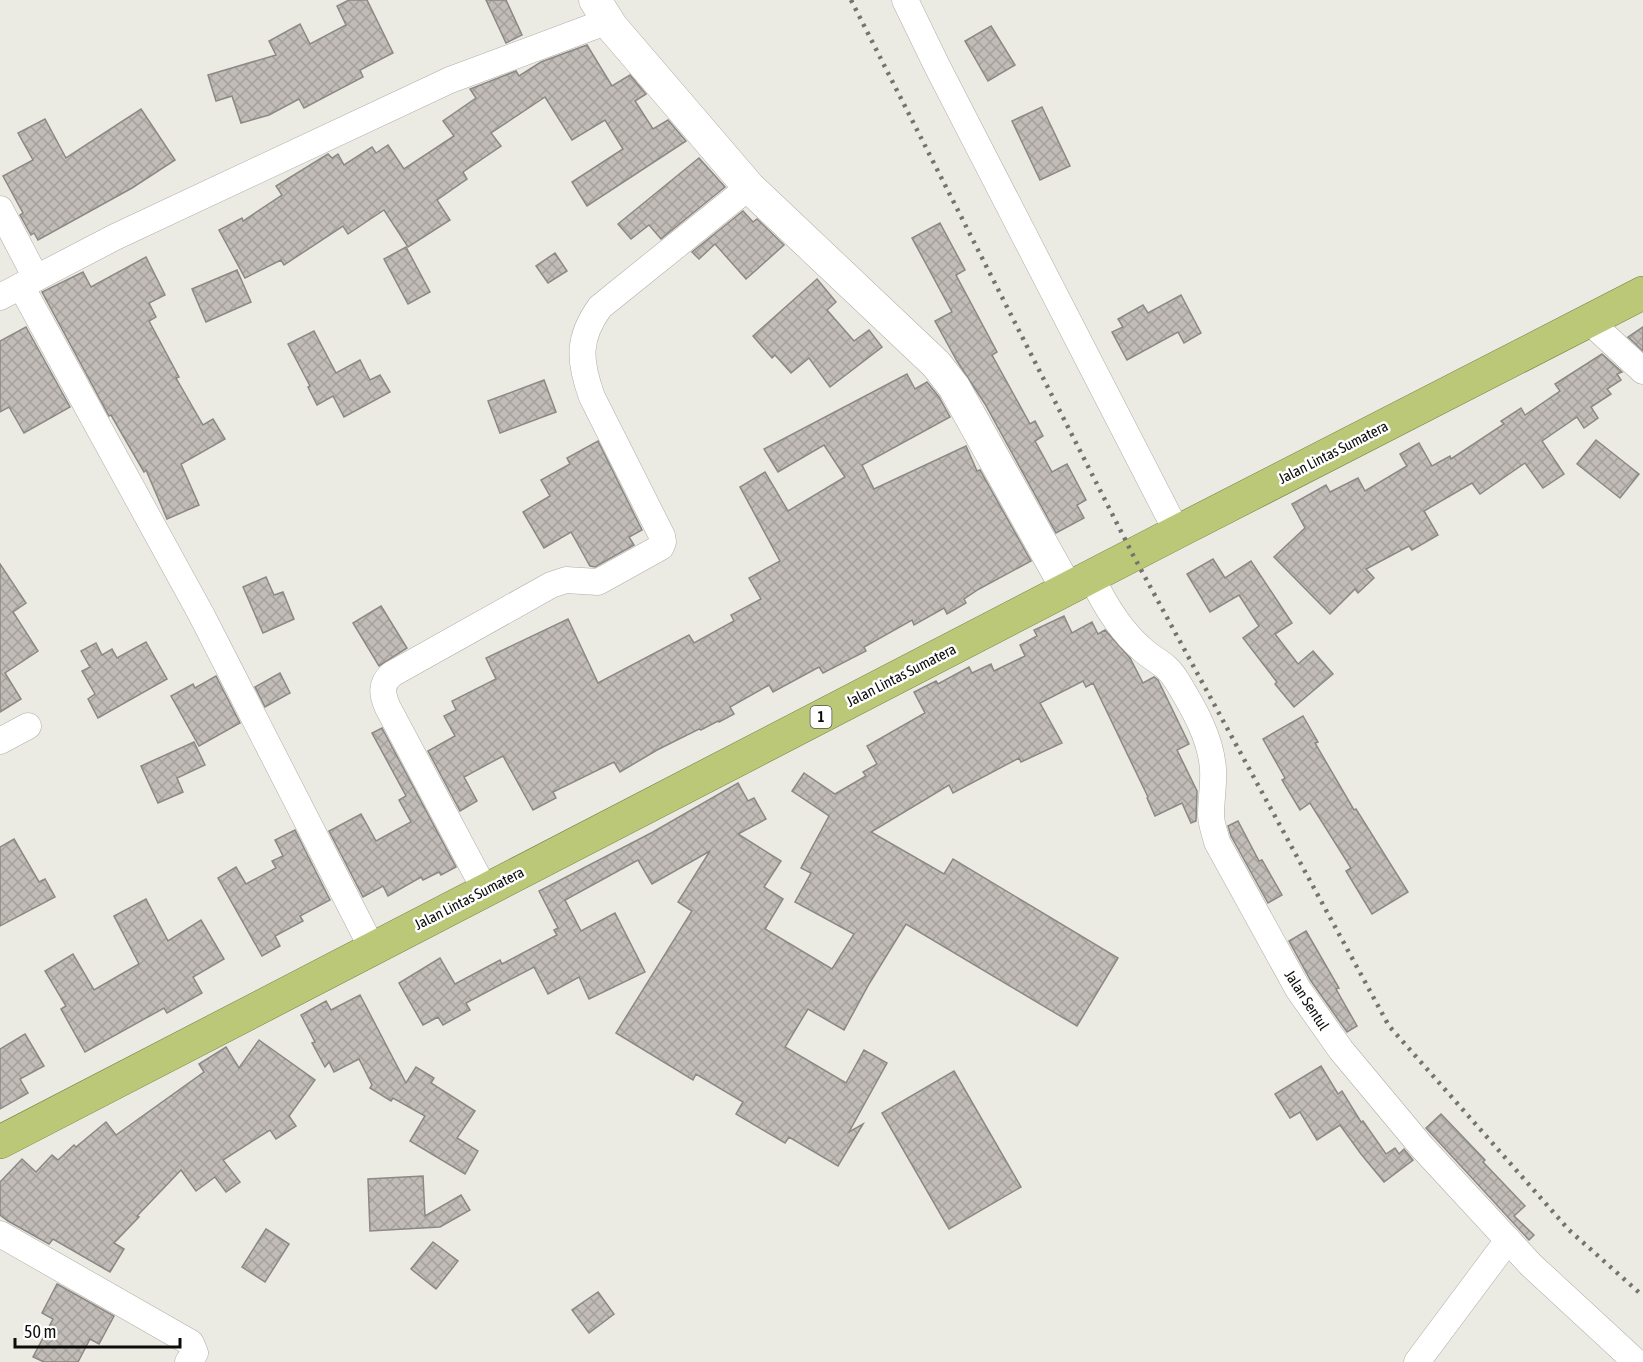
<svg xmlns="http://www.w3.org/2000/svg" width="1643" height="1362" font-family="'Asap Condensed',sans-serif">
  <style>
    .building { fill: url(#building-cross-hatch); stroke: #8c8883; stroke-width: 1.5 }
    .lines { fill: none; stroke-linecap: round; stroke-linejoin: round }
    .minor-casing { stroke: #afada7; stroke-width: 27 }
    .tertiary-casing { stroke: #afada7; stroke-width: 33 }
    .trunk-casing { stroke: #727e3c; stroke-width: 34 }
    .minor { stroke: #fff; stroke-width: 26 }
    .tertiary { stroke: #fff; stroke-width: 32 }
    .trunk { stroke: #bac878; stroke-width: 33 }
    .rail { stroke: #74736f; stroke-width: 4.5; stroke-dasharray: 3 6; stroke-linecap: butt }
    .labels { text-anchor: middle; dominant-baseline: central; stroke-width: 5; stroke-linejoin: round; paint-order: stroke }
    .shield { fill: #fff; stroke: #565554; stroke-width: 1.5 }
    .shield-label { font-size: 14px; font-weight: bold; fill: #0d0c0a }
    .street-label { font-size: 15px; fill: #0d0c0a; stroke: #fff }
  </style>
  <defs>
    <pattern id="building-cross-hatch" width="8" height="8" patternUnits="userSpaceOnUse" patternTransform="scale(1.5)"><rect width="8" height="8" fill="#c1bcb7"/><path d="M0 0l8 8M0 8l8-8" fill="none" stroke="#a5a09c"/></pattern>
  </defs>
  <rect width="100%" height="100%" fill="#ebeae3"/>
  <g class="building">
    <polygon points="349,0 367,0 393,53 360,70 363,77 304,108 299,99 269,115 241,123 232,96 216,101 208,75 276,55 269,41 300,24 310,44 346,25 337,6"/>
    <polygon points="486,0 506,0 522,35 506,43"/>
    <polygon points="991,26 1015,65 988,81 965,41"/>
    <polygon points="587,45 612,86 630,75 646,94 635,101 653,129 668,120 686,141 587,206 572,182 623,149 605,120 572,140 545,97 491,133 501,146 463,172 467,179 437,200 450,220 408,247 384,210 348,234 343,226 284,265 281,260 245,278 219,230 242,218 243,221 282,195 276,186 328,154 332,158 338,154 344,165 372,147 376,153 388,145 404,169 454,136 443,121 476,98 470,89 516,71 519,76 541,62"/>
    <polygon points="1042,107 1070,166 1040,180 1012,121"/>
    <polygon points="141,109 175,160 132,188 38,240 34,233 31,235 20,215 23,213 3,176 33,160 18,133 45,119 66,158"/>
    <polygon points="699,158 725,187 661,239 649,225 631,239 618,224"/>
    <polygon points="743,211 753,222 757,219 784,245 746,279 715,244 699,259 692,252"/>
    <polygon points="940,223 965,270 956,275 997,352 992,355 1030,424 1035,421 1043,436 1035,441 1052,472 1067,464 1086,500 1077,505 1084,518 1056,533 985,404 957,361 935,321 952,312 912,238"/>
    <polygon points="406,247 430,292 408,304 384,259"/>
    <polygon points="555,253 567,271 548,283 536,266"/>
    <polygon points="146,257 165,295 149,303 156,317 149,321 179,377 176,378 203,425 213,419 225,439 181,464 199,505 167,519 146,470 144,472 111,415 109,416 42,292 83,272 91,287"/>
    <polygon points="237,270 251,302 206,322 192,289"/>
    <polygon points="817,279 836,302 827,310 854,341 869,330 882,347 830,387 809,358 791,373 775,355 772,358 753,336"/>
    <polygon points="1181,295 1201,333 1184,343 1178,332 1127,360 1112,332 1123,327 1118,319 1143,305 1148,313"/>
    <polygon points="26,327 70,407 24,433 9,407 0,412 0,341"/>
    <polygon points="1643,327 1643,351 1628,337"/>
    <polygon points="314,331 336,373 360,360 370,380 380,375 390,392 344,417 333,396 317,405 308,387 310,386 288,344"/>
    <polygon points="1602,354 1622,372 1617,374 1621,380 1607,389 1611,394 1591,407 1598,418 1584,428 1577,417 1542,441 1564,474 1543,488 1525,463 1480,494 1472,483 1424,511 1438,535 1412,550 1409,546 1366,569 1374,578 1358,593 1355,589 1330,614 1274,557 1305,528 1292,504 1326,485 1330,492 1358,478 1365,491 1407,466 1400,454 1419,443 1432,466 1450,456 1451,459 1504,424 1501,421 1521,408 1525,415 1560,391 1555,384"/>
    <polygon points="907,374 915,389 927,382 939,397 950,417 862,465 874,489 966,446 977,471 980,470 1031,561 979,589 964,599 966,603 947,614 944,608 914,625 912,620 864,647 866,651 823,673 819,667 773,692 769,685 730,707 734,714 719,722 718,721 701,730 699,729 657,750 620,772 614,762 553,792 556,798 533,810 503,756 464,777 477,801 460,811 428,751 455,736 444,716 456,710 452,701 496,679 486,658 568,619 598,683 689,635 694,643 734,621 731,615 761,599 749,578 780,561 740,487 765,472 788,511 845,477 824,445 778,472 764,449"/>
    <polygon points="544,380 556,412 500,433 488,401"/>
    <polygon points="1596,440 1639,474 1620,498 1577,464"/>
    <polygon points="598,441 642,530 629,537 634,545 595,567 590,566 571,532 544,548 523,512 550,496 541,480 570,464 567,458"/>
    <polygon points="1213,559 1225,578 1251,561 1292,623 1275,634 1298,664 1313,651 1333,674 1294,707 1275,684 1277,682 1243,638 1259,626 1239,595 1210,612 1187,574"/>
    <polygon points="0,564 26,603 13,612 38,651 5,673 21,699 0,712"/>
    <polygon points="266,577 274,595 283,592 294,619 263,633 243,587"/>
    <polygon points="381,606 407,648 379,666 353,623"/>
    <polygon points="1064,616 1072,633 1092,622 1098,634 1105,630 1130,658 1143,683 1154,677 1158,680 1189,744 1177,750 1197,791 1196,821 1191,823 1182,803 1155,816 1147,798 1148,797 1093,683 1086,687 1083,681 1040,703 1062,743 1021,762 1019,758 953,793 949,785 871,832 944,874 953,859 1118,958 1077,1026 906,924 869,984 844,1030 808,1009 785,1047 846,1083 864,1050 887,1063 849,1132 863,1124 838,1166 789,1137 785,1143 736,1114 743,1102 696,1074 693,1080 616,1033 692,911 678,902 710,851 652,884 638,860 565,900 581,931 615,913 645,972 589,999 579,977 548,994 534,967 466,1003 470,1010 443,1025 438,1017 423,1025 399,983 440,958 455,984 500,960 502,964 557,935 554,930 558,928 539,891 653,832 738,783 748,801 754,798 766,819 738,834 781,861 764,887 783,899 765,929 832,969 854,934 795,902 811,873 801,868 829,816 792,791 804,773 835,794 866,776 863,772 877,764 867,746 925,713 914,692 936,681 938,684 969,667 972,673 991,664 994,671 1025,656 1020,645 1037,636 1034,630"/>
    <polygon points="146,642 167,679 98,718 88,699 95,694 82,671 90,667 81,651 96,643 102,655 112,649 117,658"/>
    <polygon points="280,673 290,693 265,707 255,687"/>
    <polygon points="216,676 240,723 199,746 171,696 193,684 195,688"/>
    <polygon points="1303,716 1318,742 1315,743 1354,810 1356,809 1408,892 1372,914 1346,871 1351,868 1310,803 1300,810 1282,780 1285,778 1263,739"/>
    <polygon points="382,728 456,867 441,875 439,872 423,880 421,877 388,896 383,886 363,897 329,831 361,814 376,841 411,822 399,800 406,796 372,733"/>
    <polygon points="194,742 205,765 177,778 183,792 158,803 141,766"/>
    <polygon points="1238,821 1259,861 1262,860 1282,895 1268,903 1231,836 1228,826"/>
    <polygon points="295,830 330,900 300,916 303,921 275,936 280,946 262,956 218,878 236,867 246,884 276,868 272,861 283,856 275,840"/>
    <polygon points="14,839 39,882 45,879 55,897 0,926 0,847"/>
    <polygon points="146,899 168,941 201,920 224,959 193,977 202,993 167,1013 164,1008 85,1052 61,1009 66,1006 45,971 73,954 94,990 139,964 114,916"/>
    <polygon points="1306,931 1339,988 1336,989 1357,1026 1347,1032 1311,981 1289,941"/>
    <polygon points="360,995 406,1083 416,1067 434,1078 431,1083 475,1111 457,1138 478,1151 465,1174 410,1141 425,1116 393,1098 391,1101 370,1088 372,1085 359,1059 334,1072 329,1062 325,1067 312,1043 315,1042 301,1015 326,1001 331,1010"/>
    <polygon points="25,1034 44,1066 20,1079 28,1093 0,1109 0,1049"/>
    <polygon points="259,1040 315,1080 289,1116 296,1126 276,1139 270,1130 223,1160 240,1182 226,1192 215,1177 196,1191 181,1170 137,1216 139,1217 114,1243 124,1249 110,1272 53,1239 49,1244 8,1221 0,1215 0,1182 22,1159 36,1172 52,1155 58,1160 74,1145 76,1147 106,1122 116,1135 204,1072 199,1064 226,1047 239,1068"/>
    <polygon points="1321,1066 1338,1094 1342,1091 1361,1122 1363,1121 1386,1154 1395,1148 1399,1154 1404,1149 1413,1160 1384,1182 1361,1154 1340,1125 1317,1140 1300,1112 1290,1118 1275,1094"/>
    <polygon points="954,1071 1021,1187 949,1229 882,1113"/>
    <polygon points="1441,1114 1485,1160 1483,1162 1525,1206 1514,1216 1534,1235 1529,1240 1426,1128"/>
    <polygon points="423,1176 425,1216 461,1195 470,1210 440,1227 370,1231 368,1179"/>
    <polygon points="266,1229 289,1244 265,1282 242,1267"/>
    <polygon points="433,1242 458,1261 436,1289 411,1269"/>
    <polygon points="57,1284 114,1316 99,1344 90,1339 78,1362 44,1362 33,1357 53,1319 42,1313"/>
    <polygon points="598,1292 614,1314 589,1333 572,1310"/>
  </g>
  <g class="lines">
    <g class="minor-casing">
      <g id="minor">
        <polyline points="905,0 937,66 1177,532"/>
        <polyline points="0,209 36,278"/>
        <polyline points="21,286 201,614 372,948"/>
        <polyline points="0,297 115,237 450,80 608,21"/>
        <polyline points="1589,321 1643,371"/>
        <path d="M1091,576c13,28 29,55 53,75 14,12 22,12 33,30 16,26 34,57 36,88 1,15 -2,31 -2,46 0,9 4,18 6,27l81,147 43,61 80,96 110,119 105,97"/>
        <polyline points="0,741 28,726"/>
        <path d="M485,890l-97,-182c-6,-13 -8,-24 4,-34l159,-89 15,-5 32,2 63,-35 2,-5 -1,-6 -70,-139c-13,-36 -15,-58 8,-90l149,-120"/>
        <polyline points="0,1234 191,1343 195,1353 188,1362"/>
        <polyline points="1417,1362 1508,1240"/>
      </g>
    </g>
    <g class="tertiary-casing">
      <polyline id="tertiary" points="595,0 612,27 749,187 936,364 954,387 1067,589"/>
    </g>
    <g class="trunk-casing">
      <polyline id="trunk" points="0,1142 1177,532 1643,293"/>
    </g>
    <use href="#minor" class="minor"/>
    <use href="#tertiary" class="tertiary"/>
    <use href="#trunk" class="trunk"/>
    <polyline class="rail" points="851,0 1133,555 1389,1026 1569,1230 1643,1296"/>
  </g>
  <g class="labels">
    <rect class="shield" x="810.5" y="706" width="21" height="22" rx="4.5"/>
    <g class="shield-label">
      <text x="821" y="717">1</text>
    </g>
    <g class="street-label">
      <text transform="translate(1333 452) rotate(-27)">Jalan Lintas Sumatera</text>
      <text transform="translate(901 675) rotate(-27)">Jalan Lintas Sumatera</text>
      <text transform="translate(469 898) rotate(-27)">Jalan Lintas Sumatera</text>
      <text transform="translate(1307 1000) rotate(57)">Jalan Sentul</text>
    </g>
  </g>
  <path d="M15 1338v9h165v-9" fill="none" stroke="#0d0c0a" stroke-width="3"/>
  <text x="24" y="1338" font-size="18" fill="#0d0c0a" stroke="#ffffff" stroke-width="4.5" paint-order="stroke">50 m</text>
</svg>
